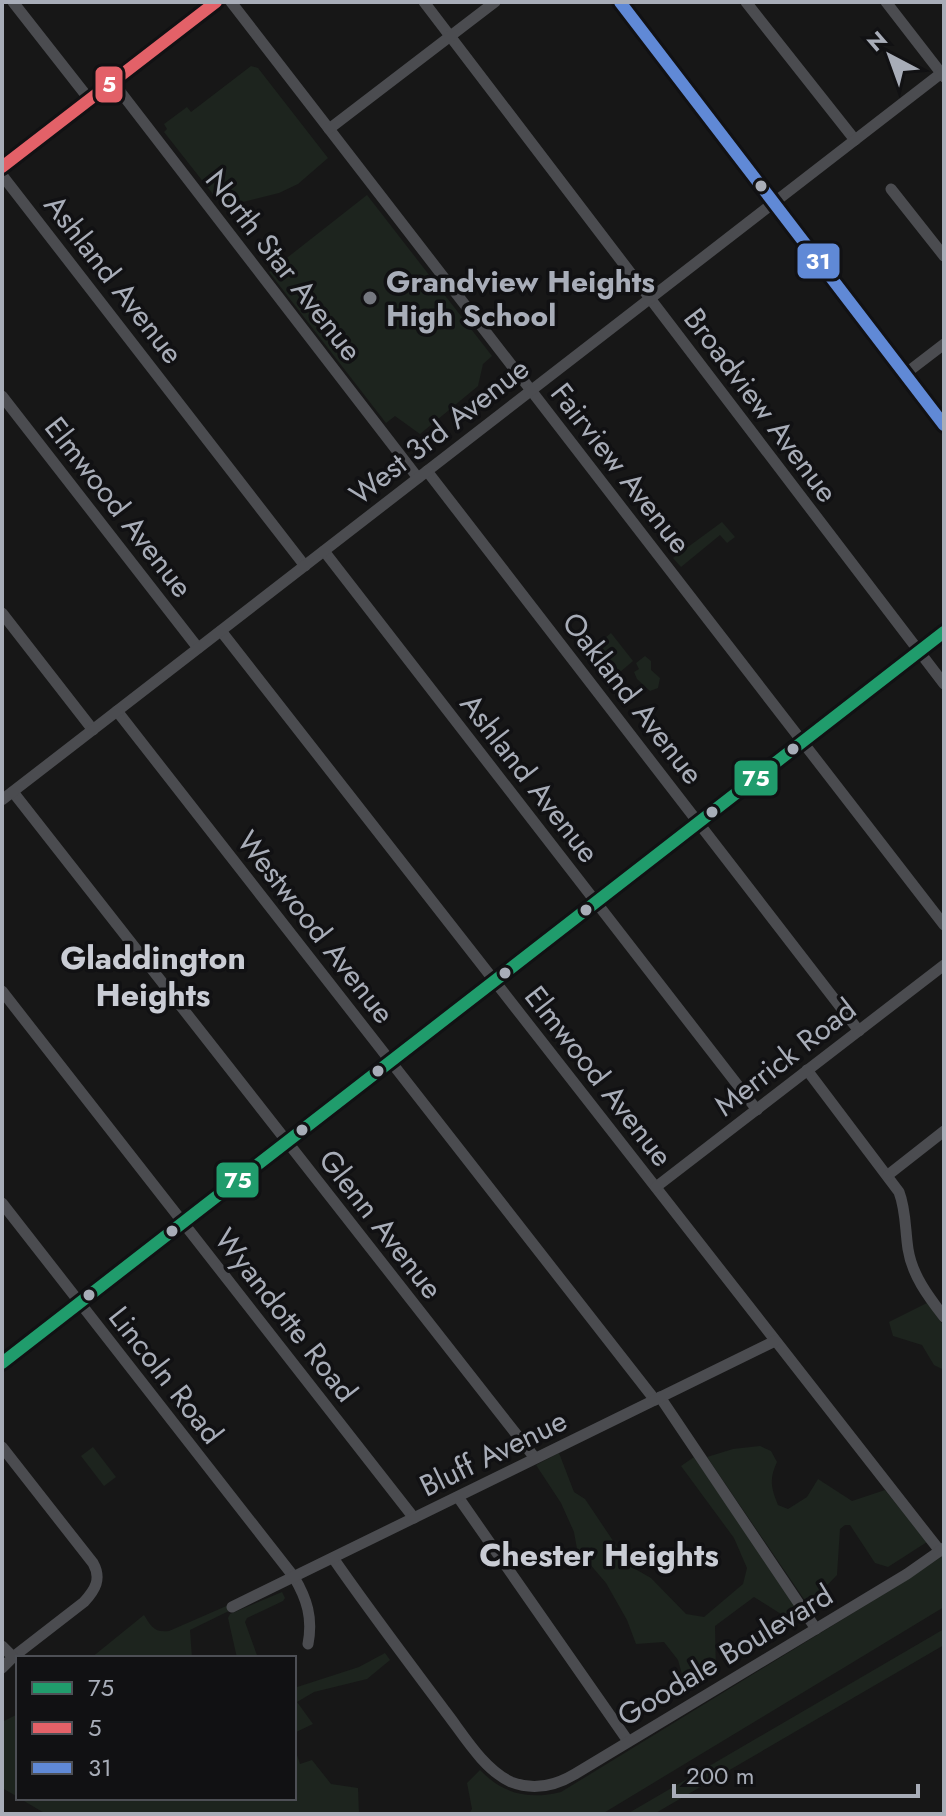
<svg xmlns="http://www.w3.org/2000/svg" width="946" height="1816" font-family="Jost,sans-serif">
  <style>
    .green { fill: #1d241e }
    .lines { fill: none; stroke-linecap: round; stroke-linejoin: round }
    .minor { stroke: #4b4c50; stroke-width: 11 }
    .major { stroke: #4d4f52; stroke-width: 14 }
    .bus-1-casing { stroke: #111113; stroke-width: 18 }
    .bus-2-casing { stroke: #111113; stroke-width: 18 }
    .bus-3-casing { stroke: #111113; stroke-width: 18 }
    .bus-1 { stroke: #209c6c; stroke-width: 12 }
    .bus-2 { stroke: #e36168; stroke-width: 12 }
    .bus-3 { stroke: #6089d6; stroke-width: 12 }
    .bus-dot { fill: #a8adb8; stroke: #111113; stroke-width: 3 }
    .poi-dot { fill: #757880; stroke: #111113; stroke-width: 3 }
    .labels { text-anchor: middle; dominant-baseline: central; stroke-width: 7; stroke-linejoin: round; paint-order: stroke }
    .street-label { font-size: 30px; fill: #a8adb8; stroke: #111113 }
    .poi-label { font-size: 30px; font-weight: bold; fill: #a8adb8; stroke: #111113; text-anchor: start }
    .neighbourhood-label { font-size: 32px; font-weight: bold; fill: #c9ccd4; stroke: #111113 }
    .line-badge { stroke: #111113; stroke-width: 3 }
    .badge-label { font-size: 22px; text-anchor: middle; font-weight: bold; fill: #fff }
  </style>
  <rect width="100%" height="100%" fill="#171717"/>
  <g class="green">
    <polygon points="251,66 258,68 328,158 298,184 279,193 223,207 164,132 167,129 164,124 187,107 191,112"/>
    <polygon points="367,195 492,356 483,364 478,386 420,434 395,416 386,423 269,272"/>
    <polygon points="722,522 735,537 727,543 720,535 681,567 673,558"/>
    <polygon points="611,633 633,661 620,672 598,644"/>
    <polygon points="645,656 651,661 651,670 660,678 658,688 650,691 637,679 634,672 639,669 636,663"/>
    <polygon points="927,1303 944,1326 944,1370 934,1365 922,1345 893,1336 889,1322"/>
    <path d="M760,1446l11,5 6,11c-8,17 -6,26 1,43l10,4 19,-12 11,-18 34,22 33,-11 42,52 -39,25 -13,-4 -25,-38h-5l-5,4 -3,46 -29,30 -101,-148 26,-8z"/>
    <polygon points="93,1447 116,1477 104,1486 81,1456"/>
    <polygon points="559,1453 574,1492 585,1499 630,1566 651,1578 686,1614 704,1617 743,1584 747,1568 734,1538 681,1466 694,1457 802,1615 792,1621 754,1597 715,1626 716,1675 687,1692 678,1660 664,1642 636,1644 627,1620 606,1583 577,1549 574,1532 561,1503 536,1465"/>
    <path d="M944,1555v52l-342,207h-133l3,-5 -5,-26 13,-13c23,24 49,30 81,22l328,-201z"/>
    <polygon points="282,1592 285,1598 283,1601 247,1618 245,1622 258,1658 237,1658 228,1618 230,1614"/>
    <path d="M231,1604l2,5 -43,21 2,28h-101l53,-43c7,11 10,18 25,16z"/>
    <polygon points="944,1629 944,1645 654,1814 627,1814"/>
    <polygon points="385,1653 390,1660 367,1679 314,1692 297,1702 313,1724 294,1733 294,1688 359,1667"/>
    <polygon points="18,1714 18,1797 2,1788 2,1722"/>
    <polygon points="294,1746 300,1764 312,1760 331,1784 358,1788 359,1814 46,1814 19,1798 294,1798"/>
  </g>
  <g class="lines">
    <g class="minor">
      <polyline points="13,2 89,99"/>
      <polyline points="231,2 944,925"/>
      <polyline points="424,2 944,684"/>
      <polyline points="746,2 855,140"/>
      <polyline points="886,2 944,77"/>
      <polyline points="112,81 418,478"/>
      <polyline points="329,129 495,2"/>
      <polyline points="2,175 305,566"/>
      <polyline points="891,189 944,256"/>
      <polyline points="905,374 944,344"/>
      <polyline points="2,396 198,648"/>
      <polyline points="427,471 859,1031"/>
      <polyline points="324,551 757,1110"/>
      <polyline points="2,613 93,730"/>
      <polyline points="221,631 940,1551"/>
      <polyline points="117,711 655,1400"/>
      <polyline points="13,792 535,1458"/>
      <polyline points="2,800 944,71"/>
      <polyline points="2,991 414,1518"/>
      <path d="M807,1070l92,122c7,18 6,37 9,57 4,26 20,47 36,68"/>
      <polyline points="888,1175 944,1131"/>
      <polyline points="656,1187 944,965"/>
      <path d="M2,1203l292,374c13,22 19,41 14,67"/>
      <polyline points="2,1363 944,632"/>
      <polyline points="660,1397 816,1629"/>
      <path d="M2,1447l91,116c9,16 2,27 -9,39l-71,55"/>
      <polyline points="458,1497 628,1741"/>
      <path d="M333,1558c36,52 74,102 112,153 18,23 38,58 66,71 23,9 44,4 64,-8l332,-200 37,-26"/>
      <polyline points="232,1607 775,1341"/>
      <polyline points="2,1646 13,1657 2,1668"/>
    </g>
    <g class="major">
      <polyline points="620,2 944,425"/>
      <polyline points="2,167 216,2"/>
    </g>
    <g class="bus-1-casing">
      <polyline id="bus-1" points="2,1363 944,632"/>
    </g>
    <g class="bus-2-casing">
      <polyline id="bus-2" points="2,167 216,2"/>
    </g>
    <g class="bus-3-casing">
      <polyline id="bus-3" points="620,2 944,425"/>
    </g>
    <use href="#bus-1" class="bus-1"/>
    <use href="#bus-2" class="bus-2"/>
    <use href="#bus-3" class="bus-3"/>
  </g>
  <g class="bus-dot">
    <circle cx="761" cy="186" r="7"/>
    <circle cx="793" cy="749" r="7"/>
    <circle cx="712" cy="812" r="7"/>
    <circle cx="586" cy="910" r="7"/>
    <circle cx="505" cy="973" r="7"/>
    <circle cx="378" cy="1071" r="7"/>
    <circle cx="302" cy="1130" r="7"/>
    <circle cx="172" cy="1231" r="7"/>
    <circle cx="89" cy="1295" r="7"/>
  </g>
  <circle class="poi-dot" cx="370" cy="298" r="8"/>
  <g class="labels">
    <g class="street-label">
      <text transform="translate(284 265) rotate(52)">North Star Avenue</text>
      <text transform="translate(114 279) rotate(52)">Ashland Avenue</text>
      <text transform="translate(761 405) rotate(53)">Broadview Avenue</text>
      <text transform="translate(439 431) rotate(-38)">West 3rd Avenue</text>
      <text transform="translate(621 468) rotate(52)">Fairview Avenue</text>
      <text transform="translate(119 507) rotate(52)">Elmwood Avenue</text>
      <text transform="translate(633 698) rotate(52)">Oakland Avenue</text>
      <text transform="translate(530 778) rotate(52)">Ashland Avenue</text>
      <text transform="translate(316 927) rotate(52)">Westwood Avenue</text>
      <text transform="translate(785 1057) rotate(-38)">Merrick Road</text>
      <text transform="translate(599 1076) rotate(52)">Elmwood Avenue</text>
      <text transform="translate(381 1224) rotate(52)">Glenn Avenue</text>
      <text transform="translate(286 1315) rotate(52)">Wyandotte Road</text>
      <text transform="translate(166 1375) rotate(52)">Lincoln Road</text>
      <text transform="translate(493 1453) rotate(-26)">Bluff Avenue</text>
      <text transform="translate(725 1655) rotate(-31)">Goodale Boulevard</text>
    </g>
    <g class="poi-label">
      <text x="386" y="281">Grandview Heights<tspan x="386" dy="34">High School</tspan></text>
    </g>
    <g class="neighbourhood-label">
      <text x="153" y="958">Gladdington<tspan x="153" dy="37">Heights</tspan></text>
      <text x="599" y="1555">Chester Heights</text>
    </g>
  </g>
  <g class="line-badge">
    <rect x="94" y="65" width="30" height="39" rx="8" fill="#e36168"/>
    <rect x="796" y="242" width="45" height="38" rx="8" fill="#6089d6"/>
    <rect x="733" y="759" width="46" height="38" rx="8" fill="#209c6c"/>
    <rect x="215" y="1161" width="45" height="38" rx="8" fill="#209c6c"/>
  </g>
  <g class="badge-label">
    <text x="109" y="92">5</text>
    <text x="818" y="269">31</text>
    <text x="756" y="786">75</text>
    <text x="238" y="1188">75</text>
  </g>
  <rect width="946" height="1816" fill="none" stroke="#a8adb8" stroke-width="8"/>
  <rect x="16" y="1656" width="280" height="144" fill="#111113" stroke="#4d4f55" stroke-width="2"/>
  <rect x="32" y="1682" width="40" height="12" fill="#209c6c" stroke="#4d4f55" stroke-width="2"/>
  <text x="88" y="1696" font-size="24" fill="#a8adb8">75</text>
  <rect x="32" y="1722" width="40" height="12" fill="#e36168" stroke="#4d4f55" stroke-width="2"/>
  <text x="88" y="1736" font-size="24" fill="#a8adb8">5</text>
  <rect x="32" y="1762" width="40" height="12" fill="#6089d6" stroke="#4d4f55" stroke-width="2"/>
  <text x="88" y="1776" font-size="24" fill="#a8adb8">31</text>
  <g transform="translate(890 56) rotate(319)" stroke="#111113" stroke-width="6" paint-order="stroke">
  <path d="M0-6L14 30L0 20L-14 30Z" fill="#a8adb8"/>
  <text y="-12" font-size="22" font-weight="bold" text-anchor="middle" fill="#a8adb8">N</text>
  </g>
  <path d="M674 1784v12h244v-12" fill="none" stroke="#a8adb8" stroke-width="4"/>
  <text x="686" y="1784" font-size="24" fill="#a8adb8" stroke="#111113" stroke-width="6" paint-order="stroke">200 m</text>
</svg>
